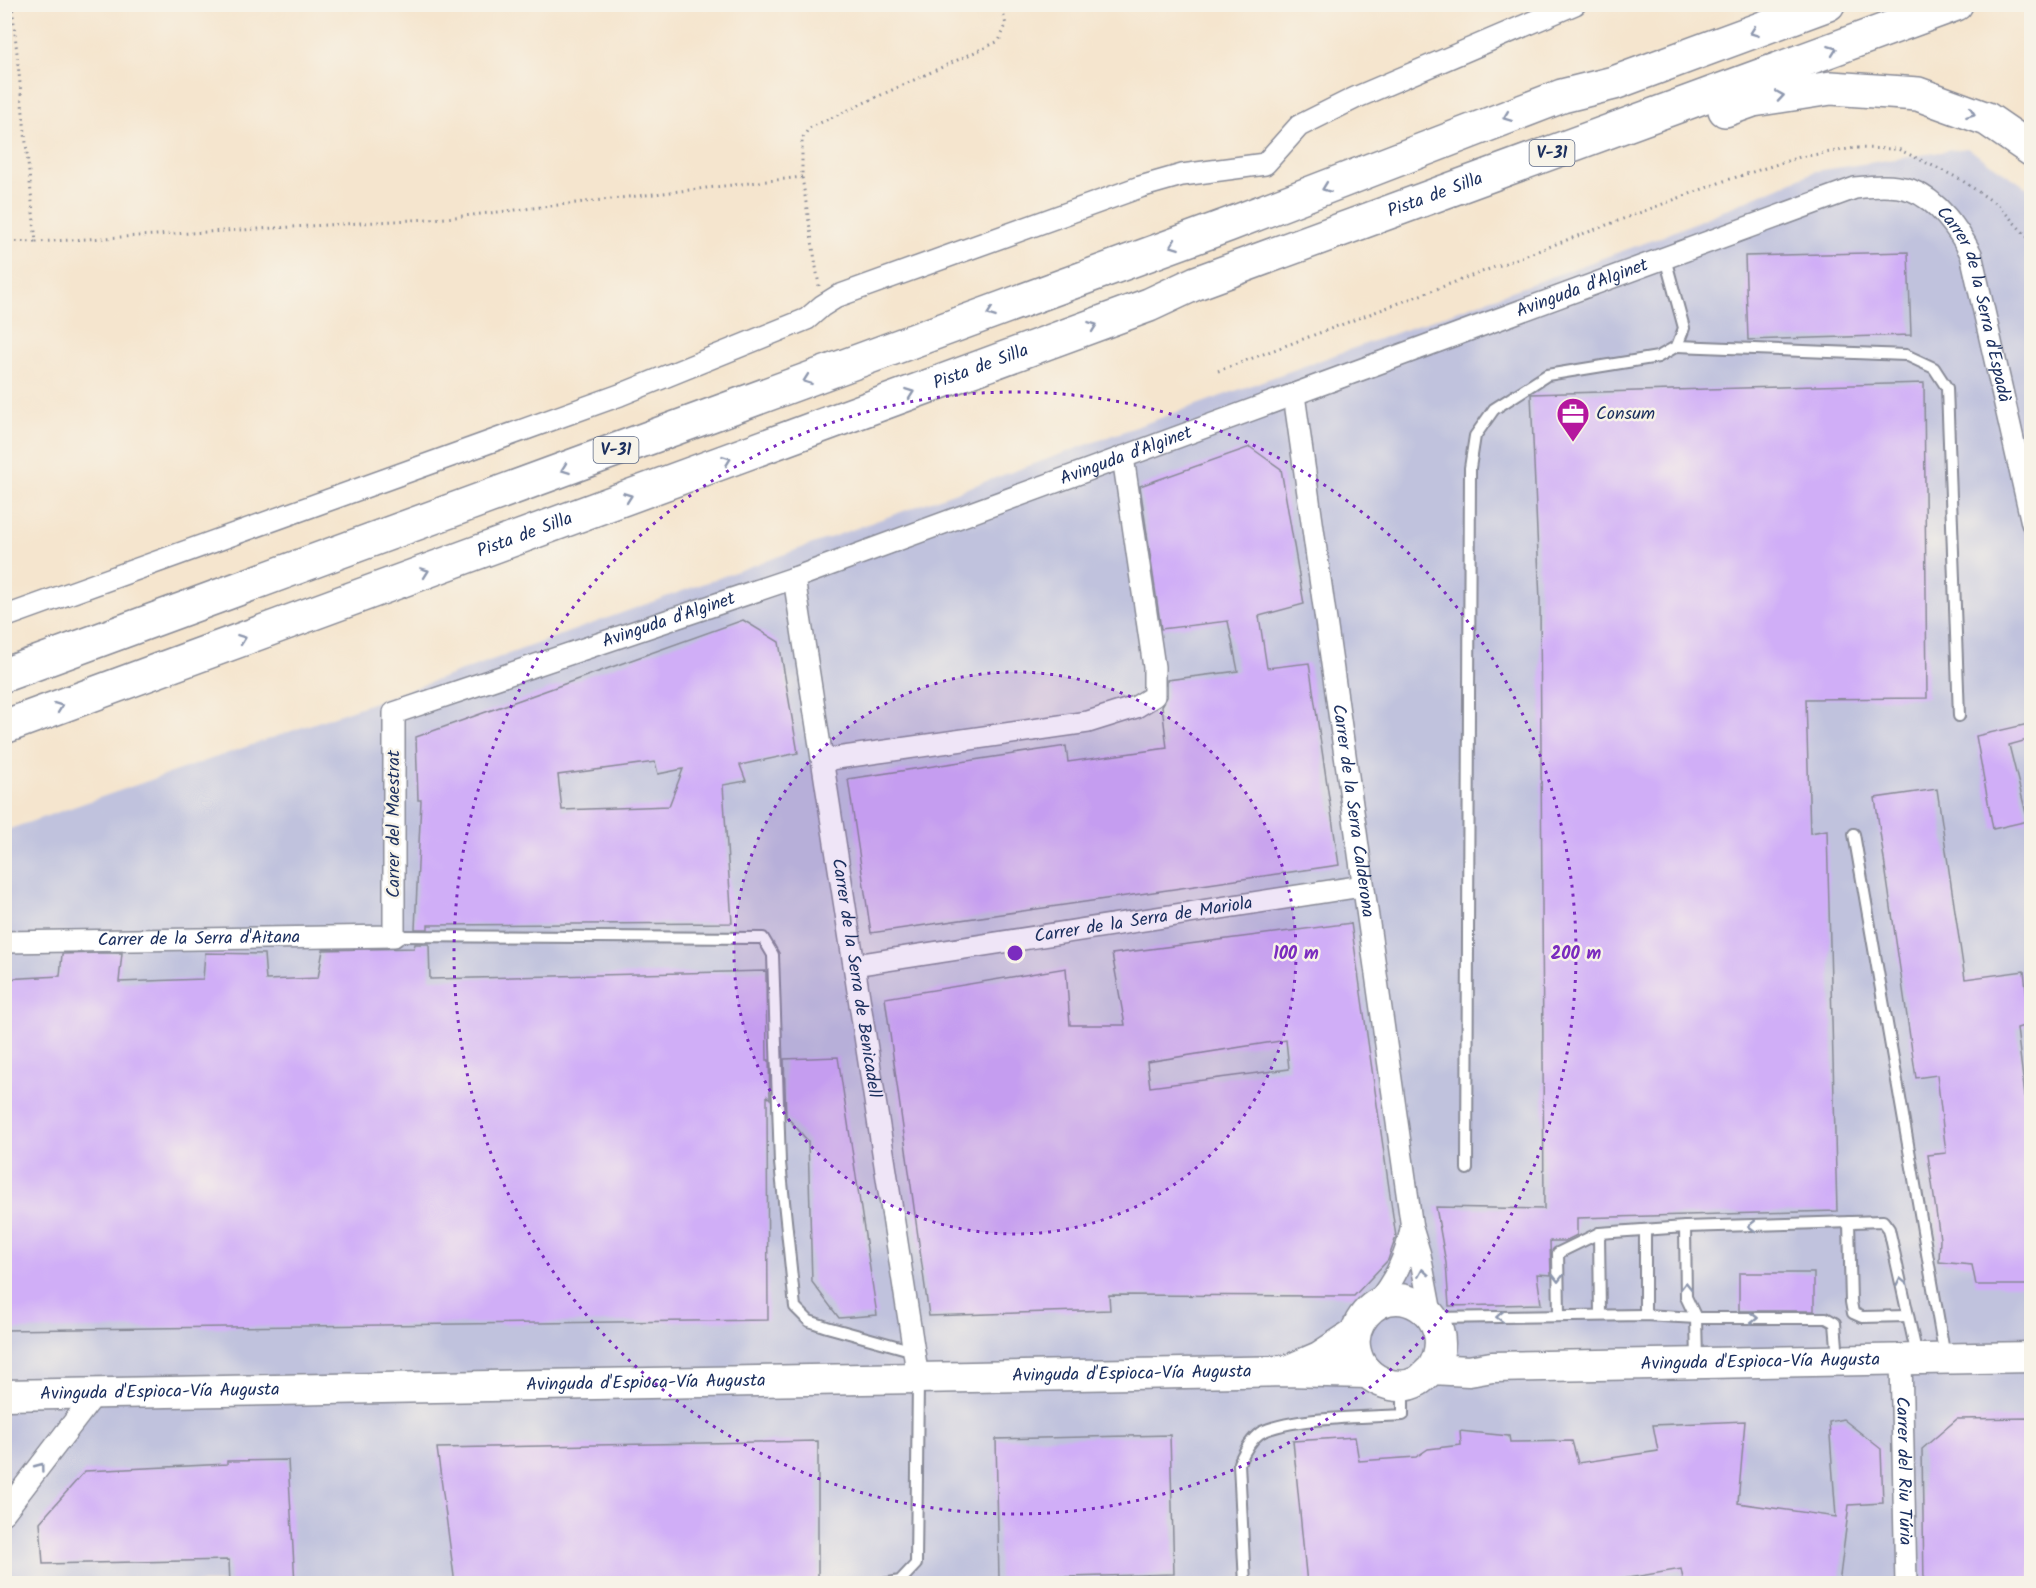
<svg xmlns="http://www.w3.org/2000/svg" width="2036" height="1588" font-family="Kalam,sans-serif">
  <style>
    .industrial { fill: #c0c2dd }
    .building { fill: #d0aef7; fill-rule: evenodd }
    .lines { fill: none; stroke-linecap: round; stroke-linejoin: round }
    .lane-casing { stroke: #888a96; stroke-width: 14 }
    .street-casing { stroke: #888a96; stroke-width: 24 }
    .secondary-casing { stroke: #888a96; stroke-width: 33 }
    .highway-casing { stroke: #888a96; stroke-width: 36 }
    .path { stroke: #888a96; stroke-width: 3; stroke-dasharray: 1.5 4.5; stroke-linecap: butt }
    .lane { stroke: #fff; stroke-width: 10 }
    .street { stroke: #fff; stroke-width: 21 }
    .secondary { stroke: #fff; stroke-width: 30 }
    .highway { stroke: #fff; stroke-width: 33 }
    .oneway { stroke: #8d97ae }
    .ring { fill: none; stroke: #7b2cbf; stroke-width: 3; stroke-dasharray: 3 6 }
    .labels { text-anchor: middle; dominant-baseline: central; stroke-width: 5; stroke-linejoin: round; paint-order: stroke }
    .shield { fill: #f7f3e8; stroke: #5d6a87; stroke-width: 1.5 }
    .shield-label { font-size: 16px; font-weight: bold; fill: #1b2f5e }
    .street-label { font-size: 18px; fill: #1b2f5e; stroke: #f7f3e8 }
    .poi-label { font-size: 18px; fill: #1b2f5e; stroke: #f7f3e8; text-anchor: start }
    .centre { fill: #7b2cbf; stroke: #f7f3e8; stroke-width: 3 }
    .ring-label { font-size: 18px; text-anchor: middle; font-weight: bold; fill: #7b2cbf; stroke: #f7f3e8; stroke-width: 5; stroke-linejoin: round; paint-order: stroke }
  </style>
  <rect width="100%" height="100%" fill="#f7f3e8"/>
  <filter id="ink" filterUnits="userSpaceOnUse"><feTurbulence type="fractalNoise" baseFrequency=".0167" numOctaves="2"/><feDisplacementMap in="SourceGraphic" scale="12" xChannelSelector="R" yChannelSelector="G"/><feConvolveMatrix kernelMatrix="1 2 1 2 8 2 1 2 1" color-interpolation-filters="sRGB"/></filter>
  <filter id="wash" filterUnits="userSpaceOnUse"><feTurbulence type="fractalNoise" baseFrequency=".008" numOctaves="4" result="noise"/><feDisplacementMap in="SourceGraphic" scale="24" xChannelSelector="R" yChannelSelector="G"/><feGaussianBlur stdDeviation="1.35" result="paint"/><feColorMatrix in="noise" values="0 0 0 0 0 0 0 0 0 0 0 0 0 0 0 0 0 1.4 0 .05"/><feComposite in="paint" operator="in"/></filter>
  <g filter="url(#wash)">
    <rect width="100%" height="100%" fill="#f5e5ce"/>
    <polygon class="industrial" points="1967,148 2032,191 2031,1583 5,1583 4,831 395,695 1661,237 1816,171"/>
    <g id="blocks">
      <g class="building">
        <polygon points="1908,252 1911,335 1748,340 1745,256"/>
        <polygon points="1924,383 1927,698 1806,699 1810,833 1827,830 1837,1211 1577,1218 1577,1235 1565,1241 1550,1241 1551,1275 1537,1274 1541,1304 1449,1306 1446,1263 1436,1207 1544,1209 1540,601 1531,394"/>
        <polygon points="1250,447 1281,469 1304,604 1259,616 1267,668 1309,663 1339,865 871,933 848,779 1066,746 1068,762 1167,748 1162,706 1167,697 1167,680 1238,671 1228,621 1161,629 1140,486"/>
        <path d="M743,620l36,22 19,111 -58,12 6,16 -23,4 9,138 -304,2v4h-13l6,-129h-3l-2,-63zM655,762l3,12 25,-5 -14,37 -107,4 -4,-35z"/>
        <polygon points="2028,724 2031,731 2031,739 2009,745 2028,821 1993,829 1976,736"/>
        <polygon points="1937,789 1965,979 2024,971 2030,1024 2017,1028 2025,1096 2031,1096 2031,1285 1976,1285 1972,1265 1939,1262 1940,1239 1928,1155 1946,1153 1937,1075 1916,1078 1875,798"/>
        <path d="M1351,923l45,314 -8,23 -34,36 -245,-1 1,15 -181,6 -44,-318 181,-30 4,57h55l-13,-71zM1286,1040l3,29 -139,18 -3,-25z"/>
        <polygon points="415,944 429,944 430,979 766,971 767,1060 769,1060 770,1099 767,1096 768,1320 4,1330 4,979 60,976 62,954 98,953 122,953 119,982 203,979 205,953 264,954 266,980 318,978 323,950 414,948"/>
        <polygon points="838,1057 877,1315 839,1318 812,1282 808,1141 786,1116 784,1059"/>
        <rect x="1739" y="1273" width="75" height="38"/>
        <polygon points="2031,1418 2031,1584 1924,1584 1922,1449 1957,1419"/>
        <polygon points="1843,1419 1881,1449 1883,1503 1849,1505 1839,1584 1684,1584 1681,1569 1593,1584 1307,1584 1293,1441 1355,1437 1359,1461 1416,1457 1428,1449 1461,1445 1460,1431 1509,1436 1510,1442 1572,1441 1578,1463 1658,1451 1653,1425 1745,1421 1738,1503 1836,1517 1829,1422"/>
        <polygon points="1170,1435 1174,1574 999,1579 996,1439"/>
        <polygon points="818,1441 818,1582 455,1584 437,1448"/>
        <polygon points="288,1460 295,1584 230,1584 229,1560 43,1564 40,1522 85,1471 227,1464 227,1461"/>
      </g>
    </g>
  </g>
  <g filter="url(#ink)">
    <use href="#blocks" fill-opacity="0" stroke="#888a96" stroke-width="1.5"/>
    <g class="lines">
      <g class="lane-casing">
        <g id="lane">
          <polyline points="1677,346 1906,355 1934,368 1947,388 1959,716"/>
          <polyline points="1854,834 1945,1357"/>
          <polyline points="394,936 763,938 773,955 780,1163 795,1307 809,1321 827,1327 914,1351"/>
          <polyline points="1467,1169 1470,468 1475,436 1494,409 1547,375 1658,357 1677,346 1684,328 1665,258"/>
          <polyline points="1849,1222 1851,1302 1853,1313 1862,1317 1908,1316"/>
          <polyline points="1685,1227 1883,1221 1889,1229 1917,1356"/>
          <polyline points="1645,1230 1645,1315"/>
          <polyline points="1599,1233 1600,1315"/>
          <polyline points="1559,1315 1558,1253 1599,1233 1685,1227 1686,1297 1696,1318 1697,1360"/>
          <polyline points="1434,1318 1645,1315 1696,1318 1826,1318 1835,1323 1838,1358"/>
          <polyline points="884,1584 900,1581 916,1564 918,1381"/>
          <path d="M1245,1584l-6,-121c5,-11 11,-23 21,-30 29,-16 107,-16 143,-18v-26"/>
        </g>
      </g>
      <g class="street-casing">
        <g id="street">
          <path id="s1" d="M1294,395l118,833 8,27 12,63"/>
          <path id="s2" d="M794,578l124,800"/>
          <polyline points="4,617 620,395 807,319 822,306 838,296 1140,187 1182,175 1265,164 1299,126 1355,98 1575,4"/>
          <polyline points="823,760 1088,722 1136,707 1154,696 1154,667 1123,457"/>
          <path id="s3" d="M4,942l390,-6v-223l400,-135 1061,-390c18,-2 38,-4 56,2 27,10 48,40 60,64l61,269"/>
          <path id="s4" d="M855,965l507,-79"/>
          <path d="M1374,1306c20,-25 31,-46 37,-77"/>
          <path id="s5" d="M1901,1360l5,224"/>
          <polyline points="4,1513 96,1393"/>
        </g>
      </g>
      <g class="secondary-casing">
        <g id="secondary">
          <polyline points="1291,1369 1319,1357 1354,1334"/>
          <path id="s6" d="M1432,1369c32,-54 -42,-99 -72,-47 -7,13 -7,25 -1,39 10,20 38,32 59,20 5,-3 9,-8 14,-12l37,2 23,-4 540,-10"/>
          <path id="s7" d="M4,1395l1282,-24 82,2"/>
        </g>
      </g>
      <g class="highway-casing">
        <g id="highway">
          <polyline points="1725,110 1753,100 1831,88 1918,94 1987,119 2032,150"/>
          <polyline points="4,675 1228,225 1562,96 1614,83 1828,4"/>
          <path id="s8" d="M4,727l1145,-422 47,-22 760,-279"/>
        </g>
      </g>
      <g class="path">
        <polyline points="4,241 36,242 12,4"/>
        <polyline points="36,242 446,218 802,177"/>
        <polyline points="819,286 802,177 802,139 809,128 999,41 1006,25 1001,4"/>
        <polyline points="1218,371 1724,181 1800,157 1855,148 1898,149 1960,179 1999,206 2032,242"/>
      </g>
      <use href="#lane" class="lane"/>
      <use href="#street" class="street"/>
      <use href="#secondary" class="secondary"/>
      <use href="#highway" class="highway"/>
    </g>
    <defs><path id="oneway-chevron" d="M-2-3.5L2.5 0L-2 3.5" fill="none" stroke-width="1.6" stroke-linecap="round" stroke-linejoin="round" transform="scale(1.5)"/></defs>
    <g class="oneway">
      <use href="#oneway-chevron" transform="translate(1754 32) rotate(160)"/>
      <use href="#oneway-chevron" transform="translate(1833 50) rotate(-20)"/>
      <use href="#oneway-chevron" transform="translate(1780 96) rotate(-9)"/>
      <use href="#oneway-chevron" transform="translate(1971 113) rotate(20)"/>
      <use href="#oneway-chevron" transform="translate(1507 117) rotate(159)"/>
      <use href="#oneway-chevron" transform="translate(1326 188) rotate(159)"/>
      <use href="#oneway-chevron" transform="translate(1174 245) rotate(160)"/>
      <use href="#oneway-chevron" transform="translate(991 313) rotate(160)"/>
      <use href="#oneway-chevron" transform="translate(1093 326) rotate(-20)"/>
      <use href="#oneway-chevron" transform="translate(807 380) rotate(160)"/>
      <use href="#oneway-chevron" transform="translate(910 393) rotate(-20)"/>
      <use href="#oneway-chevron" transform="translate(727 460) rotate(-20)"/>
      <use href="#oneway-chevron" transform="translate(565 469) rotate(160)"/>
      <use href="#oneway-chevron" transform="translate(628 497) rotate(-20)"/>
      <use href="#oneway-chevron" transform="translate(425 572) rotate(-20)"/>
      <use href="#oneway-chevron" transform="translate(242 639) rotate(-20)"/>
      <use href="#oneway-chevron" transform="translate(59 707) rotate(-20)"/>
      <use href="#oneway-chevron" transform="translate(1752 1226) rotate(179)"/>
      <use href="#oneway-chevron" transform="translate(1423 1273) rotate(-99)"/>
      <use href="#oneway-chevron" transform="translate(1558 1278) rotate(90)"/>
      <use href="#oneway-chevron" transform="translate(1901 1282) rotate(-102)"/>
      <use href="#oneway-chevron" transform="translate(1686 1286) rotate(-91)"/>
      <use href="#oneway-chevron" transform="translate(1500 1317) rotate(178)"/>
      <use href="#oneway-chevron" transform="translate(1754 1318)"/>
      <use href="#oneway-chevron" transform="translate(40 1467) rotate(-53)"/>
    </g>
  </g>
  <circle cx="1015" cy="953" r="281" fill="#7b2cbf" fill-opacity=".12"/>
  <g class="ring">
    <circle cx="1015" cy="953" r="281"/>
    <circle cx="1015" cy="953" r="561"/>
  </g>
  <defs>
    <g id="office-pin" transform="scale(1.725)"><path d="M0 17L-7.5 6A9.5 9.5 0 1 1 7.5 6Z" fill="#b5179e" stroke="#f7f3e8"/><path d="M-6-3h4V-5.5h4V-3h4V5H-6ZM-1-4.5V-3h2v-1.5ZM-6 0V1H6V0Z" fill="#fff"/></g>
  </defs>
  <g fill-rule="evenodd">
    <use href="#office-pin" x="1573" y="414"/>
  </g>
  <g class="labels">
    <g class="shield">
      <rect x="1529.5" y="140" width="45" height="26" rx="4.5"/>
      <rect x="593.5" y="437" width="45" height="26" rx="4.5"/>
    </g>
    <g class="shield-label">
      <text x="1552" y="153">V-31</text>
      <text x="616" y="450">V-31</text>
    </g>
    <g class="street-label">
      <text stroke="none"><textPath href="#s8" startOffset="1527">Pista de Silla</textPath></text>
      <text stroke="none"><textPath href="#s3" startOffset="1875">Avinguda d'Alginet</textPath></text>
      <text stroke="none"><textPath href="#s3" startOffset="2360">Carrer de la Serra d'Espadà</textPath></text>
      <text stroke="none"><textPath href="#s8" startOffset="1041">Pista de Silla</textPath></text>
      <text stroke="none"><textPath href="#s3" startOffset="1389">Avinguda d'Alginet</textPath></text>
      <text stroke="none"><textPath href="#s8" startOffset="555">Pista de Silla</textPath></text>
      <text stroke="none"><textPath href="#s3" startOffset="903">Avinguda d'Alginet</textPath></text>
      <text stroke="none"><textPath href="#s1" startOffset="420">Carrer de la Serra Calderona</textPath></text>
      <text transform="translate(394 824) rotate(-90)">Carrer del Maestrat</text>
      <text stroke="none"><textPath href="#s4" startOffset="292">Carrer de la Serra de Mariola</textPath></text>
      <text stroke="none"><textPath href="#s3" startOffset="195">Carrer de la Serra d'Aitana</textPath></text>
      <text stroke="none"><textPath href="#s2" startOffset="405">Carrer de la Serra de Benicadell</textPath></text>
      <text stroke="none"><textPath href="#s6" startOffset="598">Avinguda d'Espioca-Vía Augusta</textPath></text>
      <text stroke="none"><textPath href="#s7" startOffset="1128">Avinguda d'Espioca-Vía Augusta</textPath></text>
      <text stroke="none"><textPath href="#s7" startOffset="642">Avinguda d'Espioca-Vía Augusta</textPath></text>
      <text stroke="none"><textPath href="#s7" startOffset="156">Avinguda d'Espioca-Vía Augusta</textPath></text>
      <text stroke="none"><textPath href="#s5" startOffset="111">Carrer del Riu Túria</textPath></text>
    </g>
    <g class="poi-label">
      <text x="1596" y="414">Consum</text>
    </g>
  </g>
  <circle cx="1015" cy="953" r="9" class="centre"/>
  <g class="ring-label">
    <text x="1296" y="959">100 m</text>
    <text x="1576" y="959">200 m</text>
  </g>
  <rect width="2036" height="1588" fill="none" stroke="#f7f3e8" stroke-width="24"/>
</svg>
